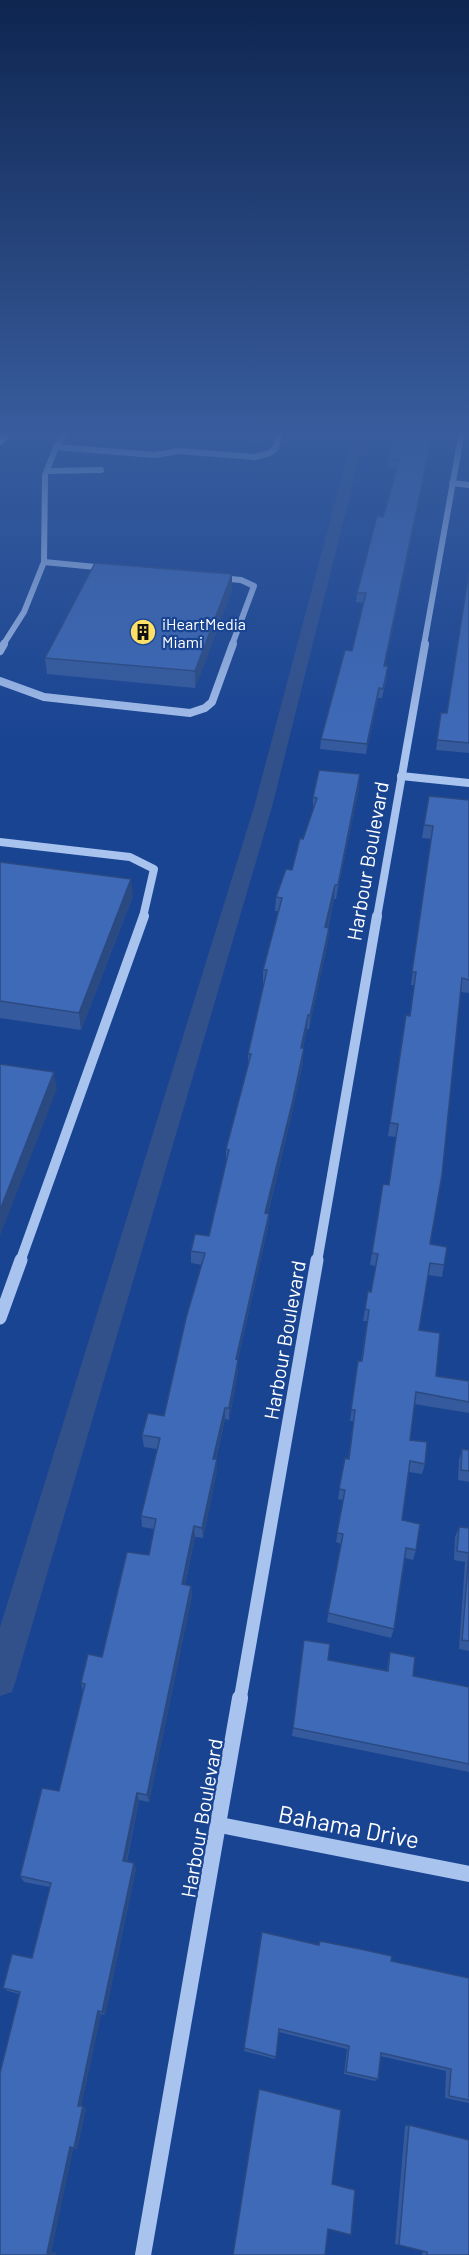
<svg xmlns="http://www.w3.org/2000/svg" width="469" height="2255" font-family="Barlow,sans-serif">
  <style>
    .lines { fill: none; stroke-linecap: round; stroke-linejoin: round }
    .canal { fill: #32508a; fill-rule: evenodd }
    .minor-far4 { stroke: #a9c3ef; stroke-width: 6 }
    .minor-far3 { stroke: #a9c3ef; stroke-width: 8 }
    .minor-far2 { stroke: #a9c3ef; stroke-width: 10 }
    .minor-far1 { stroke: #a9c3ef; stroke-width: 13 }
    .minor { stroke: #a9c3ef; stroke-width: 16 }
    .highway { fill: #fff; fill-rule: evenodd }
    .wall { fill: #355b9e }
    .shaded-wall { fill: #2b4a81 }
    .building { fill: #3e6ab8; stroke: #2b4a81; stroke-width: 1.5 }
    .labels { text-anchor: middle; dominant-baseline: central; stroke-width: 4.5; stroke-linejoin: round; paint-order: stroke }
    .far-poi-label { font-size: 16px; fill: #fff; stroke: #194492; text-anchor: start }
    .street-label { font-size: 20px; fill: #fff; stroke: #194492 }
    .near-street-label { font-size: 24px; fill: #fff; stroke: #194492 }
  </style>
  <rect width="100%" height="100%" fill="#194492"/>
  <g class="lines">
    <polygon class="canal" points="354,431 366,431 272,807 16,1680 12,1692 0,1696 0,1627 254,807"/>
    <g class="minor-far4">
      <polyline points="56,447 155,455 179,451 255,457 270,453 275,449 281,431"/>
      <polyline points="47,471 101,470"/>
      <polyline points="452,483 469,485"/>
      <polyline points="44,562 106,568"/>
      <polyline points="220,578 241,580 254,586 232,645"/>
      <polyline points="3,645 24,612 44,562 45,475 56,447 66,431"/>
      <polyline points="424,645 462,431"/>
    </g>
    <g class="minor-far3">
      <polyline points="0,651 4,644"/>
      <polyline points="0,681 44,697 190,713 205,708 212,702 233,644"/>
      <polyline points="401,776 469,783"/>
      <polyline points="0,842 130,857 154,869 143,917"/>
      <polyline points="377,917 425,644"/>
    </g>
    <g class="minor-far2">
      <polyline points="20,1262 144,916"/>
      <polyline points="317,1262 377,916"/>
    </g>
    <g class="minor-far1">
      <polyline points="0,1318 21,1260"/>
      <polyline points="240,1700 317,1260"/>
    </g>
    <g class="minor">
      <polyline points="220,1825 469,1874"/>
      <polyline points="143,2255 240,1698"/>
    </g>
    <polygon class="highway" points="3,431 13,431 3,444 0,445 0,435"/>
  </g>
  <g class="wall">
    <polygon points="145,431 268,431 263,442 145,433"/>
    <polygon points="396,431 434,431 385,666 387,676 382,698 378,698 366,754 320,749 321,739 352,651 364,603 356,602 357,593 383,517 396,467 387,467 388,458"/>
    <polygon points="469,572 469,753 436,750 441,713 447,713"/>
    <polygon points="232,574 232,590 195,688 47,674 45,658"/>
    <polygon points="359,788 336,899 334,899 328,928 329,928 328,941 309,1029 307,1029 303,1048 303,1062 291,1117 268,1214 269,1214 268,1227 238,1359 238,1371 229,1420 225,1419 216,1459 217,1459 217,1470 203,1538 195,1537 185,1585 191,1586 192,1596 149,1802 139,1800 127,1861 134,1863 136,1869 105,2015 101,2014 81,2106 86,2108 77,2149 73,2148 51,2252 57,2253 0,2255 19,1994 8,1991 3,1988 32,1958 50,1887 24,1882 20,1876 59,1791 83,1691 81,1683 102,1657 149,1555 154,1529 142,1527 141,1516 157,1449 144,1447 142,1435 164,1416 202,1265 191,1263 191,1251 209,1236 226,1163 226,1149 248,1067 248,1054 264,984 263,984 263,970 278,911 275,911 276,897 292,870 313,811 313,797"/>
    <polygon points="469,800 469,993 461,992 430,1244 444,1265 442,1277 428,1275 419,1330 436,1376 469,1381 469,1413 414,1404 410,1440 425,1464 422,1474 409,1472 402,1520 416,1550 413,1560 405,1558 394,1629 391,1638 327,1622 341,1544 336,1542 343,1500 338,1499 345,1458 348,1459 354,1421 350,1421 358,1361 361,1361 367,1321 363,1321 365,1309 371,1292 376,1266 370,1265 383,1184 389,1185 396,1137 388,1136 406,1015 410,1016 414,985 411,985 431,839 422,838 424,825"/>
    <polygon points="0,862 133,896 81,1030 0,1018"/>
    <polygon points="462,1449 469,1450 469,1482 458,1480 459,1460"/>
    <polygon points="459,1527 469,1528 469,1651 459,1649 465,1562 454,1560 455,1537"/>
    <polygon points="304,1640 328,1660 387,1670 388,1661 390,1652 413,1676 469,1687 469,1772 292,1736"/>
    <polygon points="262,1932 318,1945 320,1941 391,1961 469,1978 469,2103 445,2098 446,2071 380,2056 378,2079 375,2081 344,2074 347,2049 279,2032 275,2059 244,2051"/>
    <polygon points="409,2125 469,2255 422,2255 423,2251 395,2244 405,2126"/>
  </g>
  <g class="shaded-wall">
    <polygon points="263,431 268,431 263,442"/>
    <polygon points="433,431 434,431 383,675 384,666"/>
    <polygon points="232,574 232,590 195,688 195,671"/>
    <polygon points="379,688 378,698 366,754 367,744"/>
    <polygon points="360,774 359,788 336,899 338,885"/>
    <polygon points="131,879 133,896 81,1030 79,1013"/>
    <polygon points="335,885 334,899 324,941 325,927"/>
    <polygon points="329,928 328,941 309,1029 310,1016"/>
    <polygon points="308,1015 307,1029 300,1061 301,1048"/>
    <polygon points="304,1048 303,1062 291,1117 265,1226 265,1213"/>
    <polygon points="54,1072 57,1089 0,1236 0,1210"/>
    <polygon points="269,1214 268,1227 235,1371 236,1359"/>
    <polygon points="238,1360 238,1371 229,1420 229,1408"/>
    <polygon points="225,1408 225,1419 213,1470 213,1459"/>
    <polygon points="217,1459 217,1470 203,1538 202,1528"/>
    <polygon points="194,1526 195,1537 183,1594 182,1584"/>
    <polygon points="191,1586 192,1596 149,1802 147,1795"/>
    <polygon points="137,1793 139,1800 125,1867 123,1861"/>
    <polygon points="134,1863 136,1869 105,2015 102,2012"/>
    <polygon points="98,2011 101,2014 81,2107 78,2106"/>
    <polygon points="83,2106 86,2108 77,2149 74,2148"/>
    <polygon points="70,2147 73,2148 51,2252 57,2253 56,2255 52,2255 47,2253"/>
  </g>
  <g class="building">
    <polygon points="396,431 433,431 384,666 388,666 383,689 379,688 367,744 321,739 345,650 352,651 366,593 357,593 377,516 383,517 390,494 399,459 388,458"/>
    <polygon points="95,563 232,574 195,671 45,658"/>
    <polygon points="469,572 469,743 437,740 441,713 447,713"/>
    <polygon points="319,770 360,774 338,885 335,885 325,927 329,928 310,1016 308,1015 301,1048 304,1048 292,1104 265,1213 269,1214 236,1359 238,1360 229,1408 225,1408 213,1459 217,1459 202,1528 194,1526 182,1584 191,1586 147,1795 137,1793 123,1861 134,1863 102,2012 98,2011 78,2106 83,2106 74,2148 70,2147 47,2253 52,2255 0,2255 0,2073 20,1992 3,1988 12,1954 32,1958 51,1883 20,1876 42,1788 59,1791 85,1684 81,1683 88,1654 102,1657 127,1552 149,1555 156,1519 141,1516 160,1438 142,1435 148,1413 164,1416 186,1318 205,1253 191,1251 195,1234 209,1236 229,1150 226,1149 251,1054 248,1054 267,970 263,970 282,898 276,897 286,869 292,870 300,838 303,839 317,798 313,797"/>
    <polygon points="429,796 469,800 469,980 462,978 442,1175 430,1244 447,1247 444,1265 430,1263 419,1330 440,1333 436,1376 469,1381 469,1402 416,1392 410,1440 427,1442 425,1464 410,1461 402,1520 420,1524 416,1550 406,1548 394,1629 328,1613 343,1534 337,1533 345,1490 339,1489 345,1458 349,1459 355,1410 351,1410 358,1361 362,1361 369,1310 365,1309 368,1291 371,1292 378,1254 372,1253 383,1184 389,1185 398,1124 390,1123 406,1015 410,1016 416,972 412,972 433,826 424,825"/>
    <polygon points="0,862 131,879 79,1013 0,1001"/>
    <polygon points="0,1064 54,1072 0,1210"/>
    <polygon points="462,1449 469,1450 469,1471 461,1470"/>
    <polygon points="459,1527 469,1528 469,1641 462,1640 469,1553 457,1551"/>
    <polygon points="304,1640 330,1644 328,1660 388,1671 390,1652 415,1657 413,1676 469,1687 469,1764 293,1728"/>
    <polygon points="262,1932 319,1945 320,1941 360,1949 392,1956 391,1961 469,1978 469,2100 449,2096 451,2069 381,2053 378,2079 346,2072 349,2046 279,2029 276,2057 244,2048"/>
    <polygon points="259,2089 341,2110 332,2184 355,2190 351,2235 328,2229 325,2255 233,2255"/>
    <polygon points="409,2125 469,2140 469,2255 427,2255 427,2252 399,2245"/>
  </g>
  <linearGradient id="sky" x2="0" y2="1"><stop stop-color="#0e2550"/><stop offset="0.58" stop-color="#385c9d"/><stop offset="1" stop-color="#385c9d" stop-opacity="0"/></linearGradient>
  <rect width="469" height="746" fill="url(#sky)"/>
  <defs>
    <g id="building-disc" transform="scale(1.35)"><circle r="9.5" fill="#ffe067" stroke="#194492"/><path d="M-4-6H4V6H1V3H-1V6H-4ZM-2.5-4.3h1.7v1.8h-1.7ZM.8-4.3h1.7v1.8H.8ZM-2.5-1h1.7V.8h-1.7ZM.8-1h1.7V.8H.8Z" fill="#111"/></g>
  </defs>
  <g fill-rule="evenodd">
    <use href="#building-disc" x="143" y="632"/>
  </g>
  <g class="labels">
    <g class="far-poi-label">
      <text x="162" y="623">iHeartMedia<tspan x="162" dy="18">Miami</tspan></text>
    </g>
    <g class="street-label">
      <text transform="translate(367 861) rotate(-80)">Harbour Boulevard</text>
      <text transform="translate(284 1340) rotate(-80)">Harbour Boulevard</text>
      <text transform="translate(201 1818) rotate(-80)">Harbour Boulevard</text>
    </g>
    <g class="near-street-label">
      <text transform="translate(349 1826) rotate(11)">Bahama Drive</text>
    </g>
  </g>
</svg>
